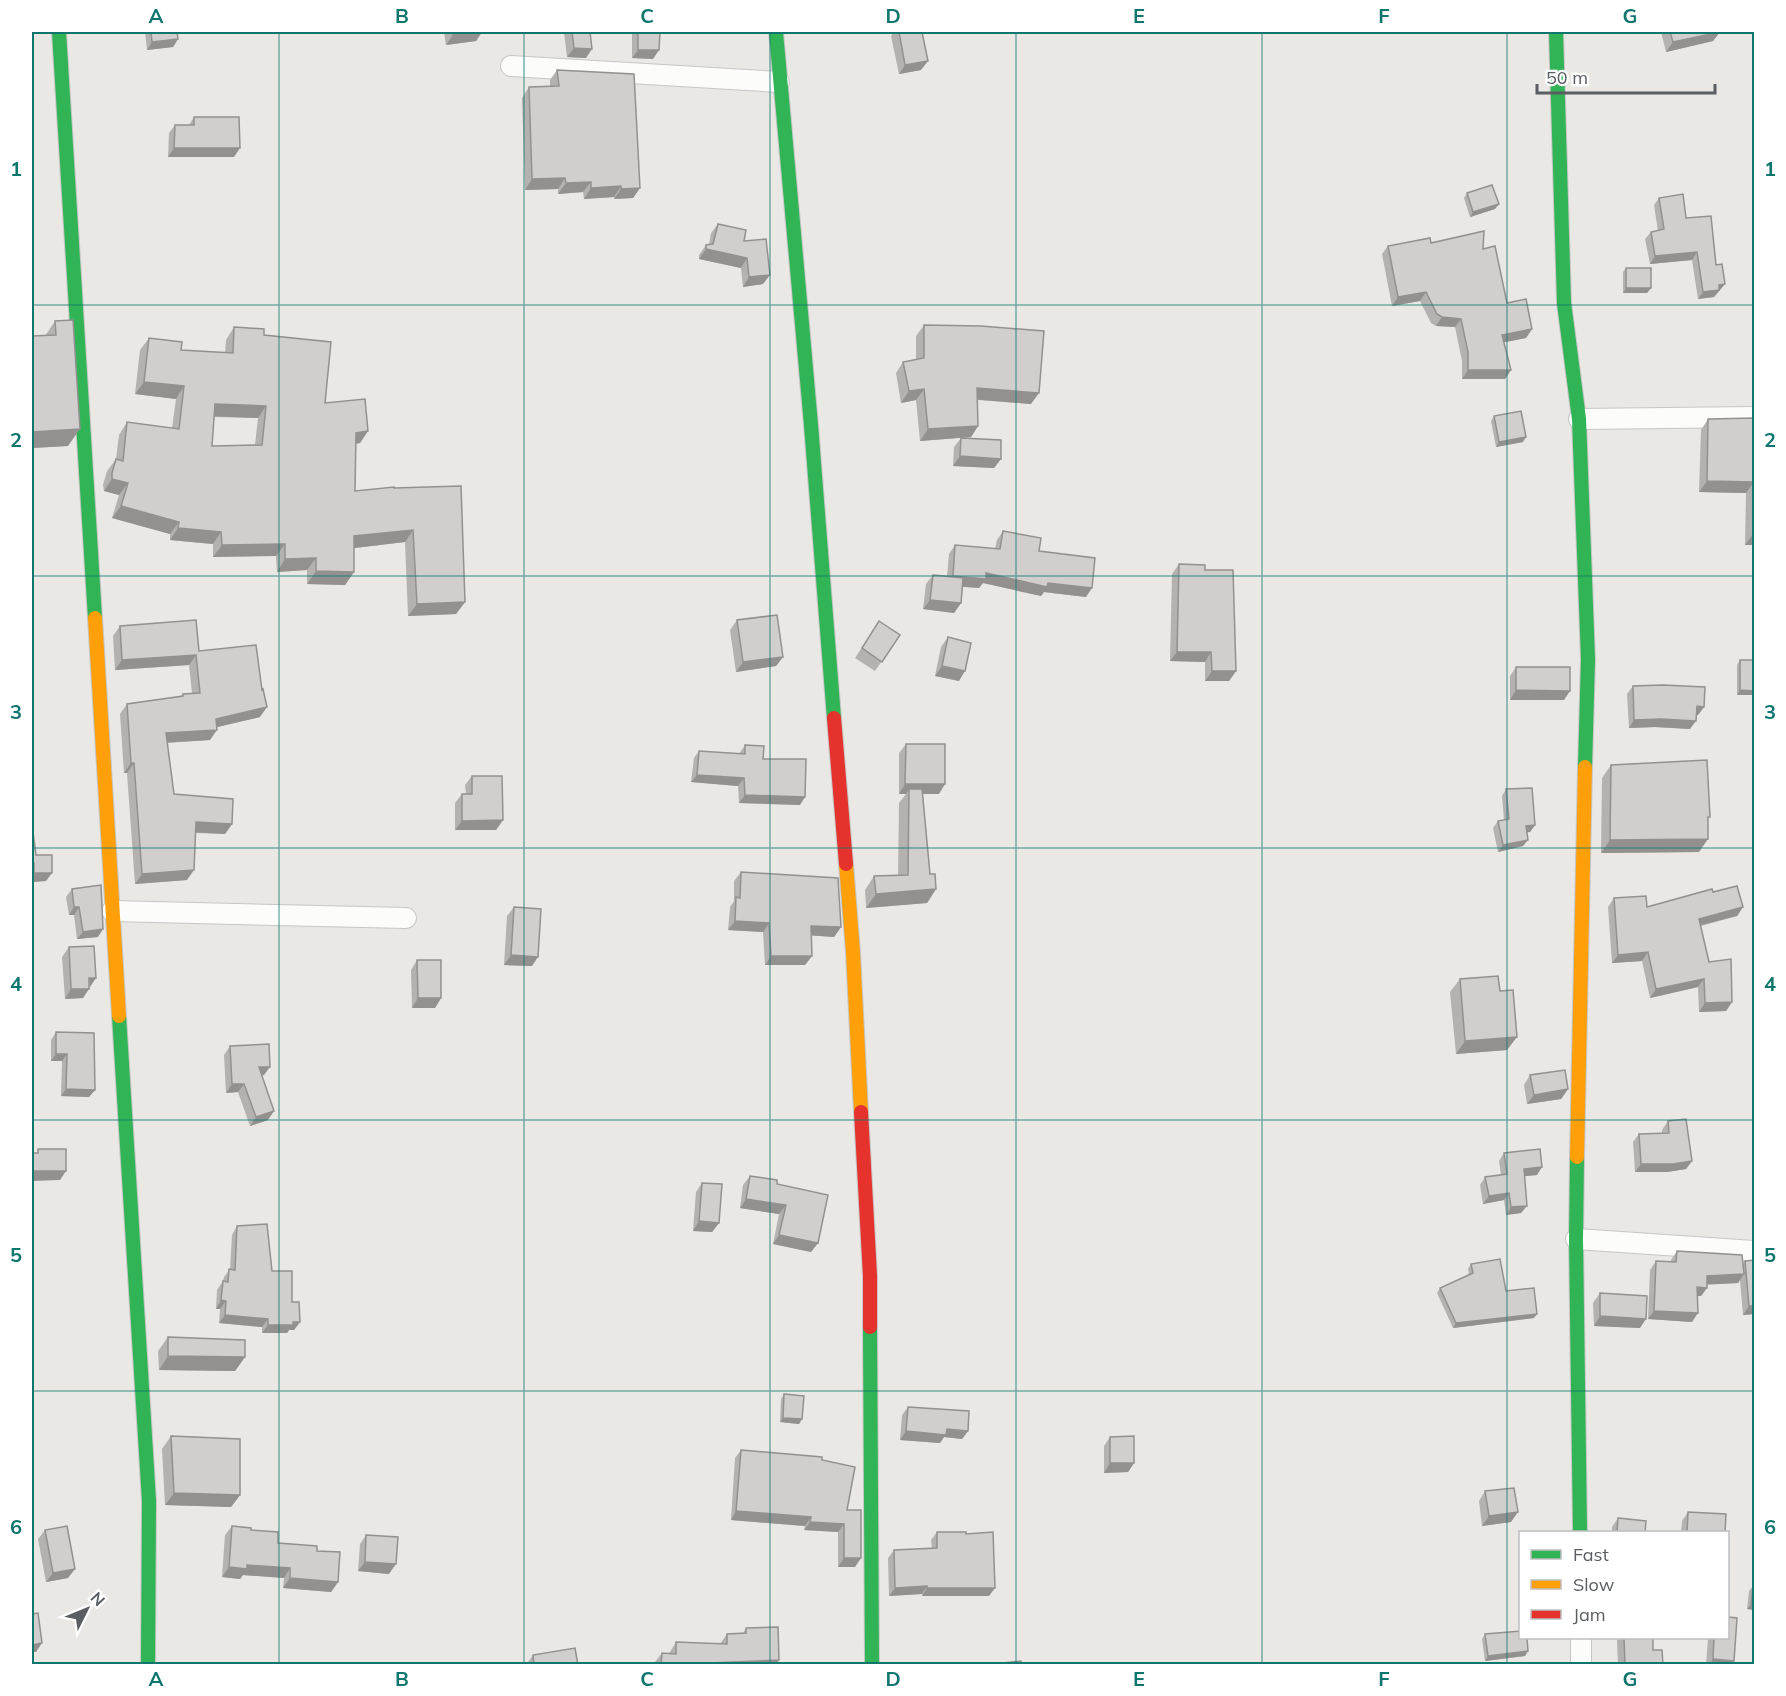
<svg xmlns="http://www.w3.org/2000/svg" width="1786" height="1696" font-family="Mulish,sans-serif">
<rect width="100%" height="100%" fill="#e9e8e4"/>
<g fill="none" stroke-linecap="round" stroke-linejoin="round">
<g stroke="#c6c6c6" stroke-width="22">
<path id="street" d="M511,66L779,82
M1579,419L1754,417
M112,911L406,918
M1576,1239L1754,1251
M1581,1638V1664"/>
</g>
<g stroke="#c6c6c6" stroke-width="16">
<path id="fast" d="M59,32L95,618
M776,32L811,425L834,718
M1556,32L1564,303L1579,419L1588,659L1585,767
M119,1016L149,1501L148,1664
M1577,1157L1576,1239L1580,1532
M870,1327L872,1664"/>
</g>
<g stroke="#c6c6c6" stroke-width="16">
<path id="slow" d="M95,618L119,1016
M846,864L853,952L861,1112
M1577,1157L1585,767"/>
</g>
<g stroke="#c6c6c6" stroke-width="16">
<path id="jam" d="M834,718L846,864
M861,1112L870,1276V1327"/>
</g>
<use href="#street" stroke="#fcfcfb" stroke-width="20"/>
<use href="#fast" stroke="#30b455" stroke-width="14"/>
<use href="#slow" stroke="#ff9f0a" stroke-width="14"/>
<use href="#jam" stroke="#e5322d" stroke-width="14"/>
</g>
<path fill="#b3b2b0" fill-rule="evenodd" d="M145,32H177L178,39L173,47L147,50Z
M444,32H482L476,41L446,45Z
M564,32H590L586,58L567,57Z
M632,32H660L653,59L632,58Z
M894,32H922L921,70L899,74L891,36Z
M1661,32H1720L1713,41L1666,52Z
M557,70L640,188L633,198L614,199V197L584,199L583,192L558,194V189L525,190L522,98L529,87H550V80Z
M194,117L234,157H168L169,133L175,125H189Z
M1467,193L1499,204L1495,209L1470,217L1464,198Z
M1659,198L1686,218L1716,265L1725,284L1714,297L1698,299L1692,260L1650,264L1645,239L1651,232L1658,231L1654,205Z
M718,224L744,241L763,284L743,287L741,268L699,259V255L706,245H709L711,233Z
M1431,243L1483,249L1507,303L1532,329L1526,338L1504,342L1511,370L1505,379H1462V361L1455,327L1436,326L1431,323L1420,301L1392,306L1382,254L1388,246Z
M1626,268L1651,288L1647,293H1623V272Z
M55,321L68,446L32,448V336H45Z
M924,325L1031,404L978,400V426L971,437L920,441L916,400L901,403L896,373L903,362L916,359V336Z
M234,327L264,335L325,403L368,431L360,443L356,444L355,491L394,488L465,602L456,614L408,616L405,542L354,548V572L345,585L307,584V570L277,572L276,556L213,557V544L170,540V534L112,518L119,495L104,491L103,485L107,471L116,459L119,435L127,422L172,428L176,399L135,394L140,350L149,338L181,350L225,353L226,340ZM214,417L258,418L255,445L212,446Z
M1494,416L1523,442L1496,447L1491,421Z
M1755,418V545H1745L1746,493L1699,492L1701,430L1708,419Z
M961,438L1001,459L994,468L953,466L954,447Z
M1003,531L1039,551L1086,597L1044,592L1041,596L983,583L979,588L963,587L961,603L954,613L923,609L926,584L933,575L947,576L949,554L955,545L995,549L997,540Z
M1179,564L1205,570L1236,671L1229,681H1205V662L1170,661L1172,574Z
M1755,582V626H1754L1753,583Z
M737,620L783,657L776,666L736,672L730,630Z
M879,621L900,635L875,671L855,658Z
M120,626L199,651L260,717L217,727L210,740L167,743L174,794L232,824L225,834L196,833L187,880L135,884L127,773H124L120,714L127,704L181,696L183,694L192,693L189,665L115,670L113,636Z
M948,637L959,681L935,676L941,647Z
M1740,660H1755V695H1737V665Z
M1516,667L1564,700H1510V676Z
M1633,686L1704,707L1698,715H1696L1690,729L1655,727L1629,728L1627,694Z
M906,744L939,794H923L930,874L936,889L927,903L866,908L865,890L874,876L898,875L899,803L906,794H899V753Z
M745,745L763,759L800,805L739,803L738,786L691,782L694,758L699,751L739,754Z
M1611,765L1708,820L1699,852L1601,853L1602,778Z
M472,776L503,820L496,830H455V803L462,794H466L465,785Z
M1506,789L1535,825L1530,832H1527L1523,846L1498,852L1493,828L1498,821L1504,820L1502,796Z
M32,832L36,855L46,881L32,882Z
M741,872L841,927L834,937L811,935L812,956L805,965H765L763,932L728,930L730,907L734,901V881Z
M72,889L98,937L77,939L74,915H69L66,897Z
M1713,892L1743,907L1737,916L1701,926L1709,962L1732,1002L1726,1011L1699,1012L1698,987L1650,998L1642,961L1612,963L1608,907L1614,898L1647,907Z
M514,907L532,966L504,965L507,916Z
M69,947L89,987L83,998L65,999L62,957Z
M417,960L441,998L435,1008H412L411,970Z
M1460,979L1500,991L1507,1050L1456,1054L1450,992Z
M56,1032L95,1090L89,1097L61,1096L62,1061H51V1040Z
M230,1046L264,1075H262L268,1120L250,1126L238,1092L226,1093L224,1055Z
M1530,1075L1568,1089L1561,1099L1527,1104L1524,1085Z
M1668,1121L1692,1161L1686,1169L1667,1172H1635L1633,1142L1639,1134L1662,1133V1130Z
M1504,1153L1537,1175L1524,1176L1521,1213L1506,1215L1504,1200L1483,1204L1480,1185L1485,1177L1501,1175L1499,1161Z
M750,1176L777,1184L818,1243L811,1252L773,1244L779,1214L740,1208L743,1185Z
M702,1183L719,1223L712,1232L693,1231L696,1192Z
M237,1226L272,1271L292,1302L300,1322L294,1330H289L287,1333H262V1327L219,1323L220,1309H216L217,1290L223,1281L224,1277L230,1269L232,1235Z
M1677,1251L1743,1264L1745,1261L1755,1260V1314L1743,1315L1740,1280L1738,1283L1707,1284V1288L1701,1296H1697L1692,1322L1648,1319L1650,1270L1656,1261L1671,1262V1260Z
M1471,1264L1534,1318L1453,1328L1437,1293L1440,1288L1469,1275L1468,1269Z
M1600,1293L1640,1328L1594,1326L1593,1303Z
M168,1337L245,1357L235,1371L159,1370L158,1351Z
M784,1394L802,1419L799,1424L780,1422L781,1399Z
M908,1407L968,1431L962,1439L944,1437L940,1443L900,1440L902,1415Z
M171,1436L240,1495L231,1507L165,1505L162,1449Z
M1110,1437L1134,1463L1128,1472L1104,1473V1446Z
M741,1450L822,1460L847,1510L855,1567H838V1532L804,1530L805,1526L731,1520L735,1458Z
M1485,1491L1511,1522L1482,1526L1479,1501Z
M1688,1512L1725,1533H1681L1682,1521Z
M1618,1518L1645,1533H1612V1527Z
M232,1526L251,1530L278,1543L317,1551L338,1582L331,1592L283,1588L284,1578L243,1575L240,1579L222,1577L225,1535Z
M45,1530L68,1578L46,1582L38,1539Z
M937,1532L966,1534L989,1596H922V1594L889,1596L888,1558L894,1550L932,1548L931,1540Z
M366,1535L389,1574L358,1571L360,1544Z
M1753,1586H1755V1610L1747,1609L1749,1591Z
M746,1628L776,1665H655V1662L662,1653H669L670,1652L676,1642L720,1644L727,1634L743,1633Z
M1485,1634L1528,1651L1525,1656L1485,1661L1482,1639Z
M1619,1638H1653V1650L1663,1665H1618L1617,1640Z
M1708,1638H1728L1734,1661L1731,1665H1706Z
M533,1655L578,1665H526Z"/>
<path fill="#929190" d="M482,32L476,41L446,45L453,35Z
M1720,32L1713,41L1666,52L1673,42Z
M178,39L173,47L147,50L152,42Z
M574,48L592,49L586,58L567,57Z
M638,50H659L653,59L632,58Z
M928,61L921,70L899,74L905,65Z
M174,148H240L234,157H168Z
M565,178L558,189L525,190L532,179Z
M591,182L583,192L558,194L566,183Z
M621,186L614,197L584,199L591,188Z
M640,188L633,198L614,199L621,189Z
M1499,204L1495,209L1470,217L1473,212Z
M706,249L747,258L741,268L699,259Z
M1697,252L1692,260L1650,264L1655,256Z
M770,275L763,284L743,287L749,277Z
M1725,284L1714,297L1698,299L1703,292L1719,285Z
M1626,288H1651L1647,293H1623Z
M1426,292L1420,301L1392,306L1398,297Z
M1442,317L1461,319L1455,327L1436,326Z
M1532,329L1526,338L1496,344L1502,335Z
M1468,370H1511L1505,379H1462Z
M144,382L184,386L176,399L135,394Z
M977,388L1039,393L1031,404L970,399Z
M924,389L916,400L901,403L909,391Z
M215,404L266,406L258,418L206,416Z
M978,426L971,437L920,441L928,429Z
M80,429L68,446L32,448V432Z
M368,431L360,443L348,445L356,433Z
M1526,437L1523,442L1496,447L1499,442Z
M960,456L1001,459L994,468L953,466Z
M112,479L128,483L119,495L104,491Z
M1707,481L1754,482L1746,493L1699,492Z
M121,506L179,522L170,534L112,518Z
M178,528L221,532L213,544L170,540Z
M413,530L405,542L346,549L354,536Z
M1753,534H1755V545H1745Z
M285,544L276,556L213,557L222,545Z
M316,558L307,570L277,572L285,559Z
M316,571L354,572L345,585L307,584Z
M986,573L1048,583L1092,588L1086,597L1044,592L1041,596L983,583L979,588L946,585L953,576Z
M930,600L961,603L954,613L923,609Z
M465,602L456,614L408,616L417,604Z
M1177,652H1211L1205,662L1170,661Z
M196,655L189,665L115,670L122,660Z
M783,657L776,666L736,672L743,662Z
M942,666L965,671L959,681L935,676Z
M1212,671H1236L1229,681H1205Z
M1516,690L1570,691L1564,700H1510Z
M1740,690L1755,691V695H1737Z
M1697,706L1704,707L1698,715L1691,714Z
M267,707L260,717L209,729L216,719Z
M1661,719L1696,721L1690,729L1655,727L1629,728L1634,720Z
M217,730L210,740L159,743L166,733Z
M131,763H134L127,773H124Z
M697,775L744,778L738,786L691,782Z
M905,784H945L939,794H909V789L906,794H899Z
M745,795L805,797L800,805L739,803Z
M503,820L496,830H455L462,821Z
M196,822L232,824L225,834L189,832Z
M1535,825L1530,832L1521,833L1526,826Z
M1708,839L1699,852L1601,853L1610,840Z
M1528,840L1523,846L1498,852L1503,845Z
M194,870L187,880L135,884L142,874Z
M34,873H52L46,881L32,882V876Z
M936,889L927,903L866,908L876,894Z
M74,907H79L74,915H69Z
M1743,907L1737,916L1693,927L1699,919Z
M735,921L769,923L763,932L728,930Z
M811,926L841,927L834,937L804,935Z
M103,929L98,937L77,939L83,932Z
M1648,952L1642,961L1612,963L1618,955Z
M511,955L538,957L532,966L504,965Z
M771,956H812L805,965H765Z
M89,978H96L90,987Z
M1704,979L1698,987L1650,998L1656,989Z
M71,989H89L83,998L65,999Z
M418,998H441L435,1008H412Z
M1732,1002L1726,1011L1699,1012L1705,1003Z
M1517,1037L1507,1050L1456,1054L1465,1041Z
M56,1054H67L62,1061H51Z
M259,1067H270L264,1075L253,1076Z
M232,1084H244L238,1092L226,1093Z
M66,1089L95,1090L89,1097L61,1096Z
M1568,1089L1561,1099L1527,1104L1534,1095Z
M274,1111L268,1120L250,1126L256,1117Z
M1692,1161L1686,1169L1667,1172H1635L1641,1164Z
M1542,1167L1537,1175L1518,1177L1524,1169Z
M32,1171H66L60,1180L32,1181Z
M1509,1193L1504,1200L1483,1204L1489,1196Z
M746,1199L786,1205L779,1214L740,1208Z
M1527,1206L1521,1213L1506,1215L1511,1207Z
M699,1221L719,1223L712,1232L693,1231Z
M779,1235L818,1243L811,1252L773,1244Z
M1744,1274L1738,1283L1701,1285L1707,1276Z
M1697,1287L1707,1288L1701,1296H1691Z
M221,1300L226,1301L220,1309H216Z
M1749,1306H1755V1314L1743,1315Z
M1654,1311L1698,1313L1692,1322L1648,1319Z
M1537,1314L1534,1318L1453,1328L1456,1323Z
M225,1315L268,1319L262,1327L219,1323Z
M1600,1316L1646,1319L1640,1328L1594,1326Z
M293,1322H300L294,1330H289L287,1333H262L268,1325Z
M168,1356L245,1357L235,1371L159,1370Z
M783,1418L802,1419L799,1424L780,1422Z
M947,1429L968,1431L962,1439L944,1437L940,1443L900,1440L906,1431Z
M1110,1463H1134L1128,1472L1104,1473Z
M174,1493L240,1495L231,1507L165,1505Z
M736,1511L811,1517L805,1526L731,1520Z
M1518,1512L1511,1522L1482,1526L1489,1516Z
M810,1522L844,1524L838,1532L804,1530Z
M844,1558H861L855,1567H838Z
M365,1562L396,1564L389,1574L358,1571Z
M247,1565L290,1568L284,1578L243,1575L240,1579L222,1577L229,1567Z
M75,1569L68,1578L46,1582L53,1573Z
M290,1578L338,1582L331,1592L283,1588Z
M927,1586L922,1594L889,1596L895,1588Z
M927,1588H995L989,1596H922Z
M1751,1605H1755V1610L1747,1609Z
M42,1643L36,1652H32V1645Z
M1528,1651L1525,1656L1485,1661L1488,1656Z
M1713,1659L1734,1661L1731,1665H1709Z
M779,1660L776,1665H709L710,1663Z"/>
<path fill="#d0cfcd" stroke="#929190" stroke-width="1.5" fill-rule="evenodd" d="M151,32H177L178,39L152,42Z
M452,32H482L453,35Z
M572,32H590L592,49L574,48Z
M638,32H660L659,50H638Z
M899,32H922L928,61L905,65Z
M1670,32H1720L1673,42Z
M557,70L634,74L640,188L621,189V186L591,188V182L566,183L565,178L532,179L529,87L559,86Z
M194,117H239L240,148H174L175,125H194Z
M1492,185L1499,204L1473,212L1467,193Z
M1683,194L1686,218L1711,216L1716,265L1722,264L1725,284L1719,285V290L1703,292L1697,252L1655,256L1651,232L1664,229L1659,198Z
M718,224L746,230L744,241L766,239L770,275L749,277L747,258L706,249V245L713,244Z
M1484,231L1483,249L1495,246L1507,303L1526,299L1532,329L1502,335L1511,370H1468V352L1461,319L1442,317L1437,314L1426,292L1398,297L1388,246L1430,238L1431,243Z
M1626,268H1651V288H1626Z
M73,320L80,429L32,432V336L56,335L55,321Z
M924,325L981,326L1044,331L1039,393L977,388L978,426L928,429L924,389L909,391L903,362L924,358Z
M234,327L264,329V335L331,342L325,403L365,399L368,431L356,433L355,491L394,487V488L461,486L465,602L417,604L413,530L354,536V572L316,571V558L285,559V544L222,545L221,532L178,528L179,522L121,506L128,483L112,479V473L116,459L123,461L127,422L179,429L184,386L144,382L149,338L182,342L181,350L233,353ZM215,404L266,406L262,445L212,446Z
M1521,411L1526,437L1499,442L1494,416Z
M1755,418V534H1753L1754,482L1707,481L1708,419Z
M961,438L1001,440V459L960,456Z
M1003,531L1041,538L1039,551L1095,558L1092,588L1048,583L1047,587L986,573V579L953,576L955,545L1000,549Z
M1179,564L1205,565V570H1233L1236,671H1212L1211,652H1177Z
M933,575L963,578L961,603L930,600Z
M777,615L783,657L743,662L737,620Z
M196,620L199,651L256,645L262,690L263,689L267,707L216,719L217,730L166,733L174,794L233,799L232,824L196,822L194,870L142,874L134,763H131L127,704L183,696V694L200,693L196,655L122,660L120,626Z
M879,621L900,635L882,662L862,648Z
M948,637L971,643L965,671L942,666Z
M1740,660H1755V691L1740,690Z
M1516,667H1570V691L1516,690Z
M1663,685L1705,687L1704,707L1697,706L1696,721L1661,719L1634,720L1633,686Z
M906,744H945V784H905Z
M745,745L764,746L763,759H806L805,797L745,795L744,778L697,775L699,751L745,754Z
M1707,760L1710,817H1708V839L1610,840L1611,765Z
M472,776H502L503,820L462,821V794H472Z
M1532,788L1535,825L1526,826L1528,840L1503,845L1498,821L1509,819L1506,789Z
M909,789H922L930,874H935L936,889L876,894L874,876L908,875Z
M32,832H33L36,855H52V873H34V863H32Z
M741,872L838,878L841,927L811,926L812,956H771L769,923L735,921L736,897L740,898Z
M101,885L103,929L83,932L79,907H74L72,889Z
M1737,886L1743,907L1699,919L1709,962L1731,959L1732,1002L1705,1003L1704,979L1656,989L1648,952L1618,955L1614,898L1646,896L1647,907L1712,889L1713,892Z
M514,907L541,909L538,957L511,955Z
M94,946L96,978H89V989H71L69,947Z
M417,960H441V998H418Z
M1498,976L1500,991L1513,990L1517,1037L1465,1041L1460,979Z
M56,1032L94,1033L95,1090L66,1089L67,1054H56Z
M269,1044L270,1067H259L274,1111L256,1117L244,1084H232L230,1046Z
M1565,1070L1568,1089L1534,1095L1530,1075Z
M1686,1119L1692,1161L1673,1164H1641L1639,1134L1669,1133L1668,1121Z
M38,1149H66V1171H32V1153H38Z
M1540,1149L1542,1167L1524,1169L1527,1206L1511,1207L1509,1193L1489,1196L1485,1177L1507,1174L1504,1153Z
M750,1176L777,1180V1184L828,1195L818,1243L779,1235L786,1205L746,1199Z
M702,1183L722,1184L719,1223L699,1221Z
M267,1224L272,1271H292V1302H299L300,1322H293V1325H268V1319L225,1315L226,1301L221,1300L223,1281L228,1282L229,1269L235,1270L237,1226Z
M1677,1251L1742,1255L1744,1274L1707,1276V1288L1697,1287L1698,1313L1654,1311L1656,1261L1676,1262Z
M1500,1259L1506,1291L1534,1288L1537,1314L1456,1323L1440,1288L1473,1273L1471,1264Z
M1755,1260V1306H1749L1745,1261Z
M1600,1293L1647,1296L1646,1319L1600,1316Z
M168,1337L245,1340V1357L168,1356Z
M784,1394L804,1396L802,1419L783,1418Z
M908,1407L969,1411L968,1431L947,1429L946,1435L906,1431Z
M171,1436L240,1439V1495L174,1493Z
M1134,1436V1463H1110V1437Z
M741,1450L822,1457V1460L855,1467L847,1510H861V1558H844V1524L810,1522L811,1517L736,1511Z
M1514,1488L1518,1512L1489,1516L1485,1491Z
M1688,1512L1726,1514L1725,1533H1687Z
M1618,1518L1646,1521L1645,1533H1617Z
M67,1526L75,1569L53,1573L45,1530Z
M232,1526L251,1528V1530L278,1532V1543L317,1546V1551L340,1552L338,1582L290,1578V1568L247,1565V1569L229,1567Z
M937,1532H966V1534L993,1532L995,1588H927V1586L895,1588L894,1550L937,1548Z
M366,1535L398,1537L396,1564L365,1562Z
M1753,1586H1755V1605H1751Z
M38,1613L42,1643L32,1645V1614Z
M1728,1617L1737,1618L1734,1661L1713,1659L1714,1638H1728Z
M778,1627L779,1660L710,1663V1665H661L662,1653L676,1654V1642L727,1644V1634L746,1633V1628Z
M1521,1631V1638H1527L1528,1651L1488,1656L1485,1634Z
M1624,1638H1653V1650H1662L1663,1665H1625Z
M575,1648L578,1665H534L533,1655Z
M1021,1661L1022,1665H984Z"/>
<path fill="none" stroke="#0f766e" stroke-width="1.5" stroke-opacity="0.55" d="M279,32V1664M524,32V1664M770,32V1664M1016,32V1664M1262,32V1664M1507,32V1664M32,305H1754M32,576H1754M32,848H1754M32,1120H1754M32,1391H1754"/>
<rect width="1786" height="1696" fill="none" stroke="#ffffff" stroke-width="66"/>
<rect x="1519" y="1531" width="210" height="108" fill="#ffffff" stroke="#bdbec0" stroke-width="1.5"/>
<rect x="1531" y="1550" width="30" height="9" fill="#30b455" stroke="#bdbec0" stroke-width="1.5"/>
<text x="1573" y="1561" font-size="18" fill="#5a5d61">Fast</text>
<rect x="1531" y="1580" width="30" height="9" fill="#ff9f0a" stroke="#bdbec0" stroke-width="1.5"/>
<text x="1573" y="1591" font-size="18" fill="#5a5d61">Slow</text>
<rect x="1531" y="1610" width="30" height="9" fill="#e5322d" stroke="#bdbec0" stroke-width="1.5"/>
<text x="1573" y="1621" font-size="18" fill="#5a5d61">Jam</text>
<g transform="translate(87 1609) rotate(47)" stroke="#ffffff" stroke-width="4.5" paint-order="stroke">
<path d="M0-4.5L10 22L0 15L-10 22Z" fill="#5a5d61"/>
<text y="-9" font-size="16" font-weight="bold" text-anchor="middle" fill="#5a5d61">N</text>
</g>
<path d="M1537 84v9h178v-9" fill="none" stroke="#5a5d61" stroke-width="3"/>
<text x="1546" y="84" font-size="18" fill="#5a5d61" stroke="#ffffff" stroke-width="4.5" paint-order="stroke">50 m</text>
<rect x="33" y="33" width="1720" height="1630" fill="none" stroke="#0f766e" stroke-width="2"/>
<g font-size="20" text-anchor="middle" font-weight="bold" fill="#0f766e">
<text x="156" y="23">A</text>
<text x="402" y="23">B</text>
<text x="647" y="23">C</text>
<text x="893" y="23">D</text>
<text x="1139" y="23">E</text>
<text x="1384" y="23">F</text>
<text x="1630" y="23">G</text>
<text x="16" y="176">1</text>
<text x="1770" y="176">1</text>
<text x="16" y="447">2</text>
<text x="1770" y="447">2</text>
<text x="16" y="719">3</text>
<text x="1770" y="719">3</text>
<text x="16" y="991">4</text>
<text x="1770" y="991">4</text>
<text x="16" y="1262">5</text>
<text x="1770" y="1262">5</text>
<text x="16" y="1534">6</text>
<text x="1770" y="1534">6</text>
<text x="156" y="1686">A</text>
<text x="402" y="1686">B</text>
<text x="647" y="1686">C</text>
<text x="893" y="1686">D</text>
<text x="1139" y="1686">E</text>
<text x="1384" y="1686">F</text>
<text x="1630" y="1686">G</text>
</g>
</svg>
